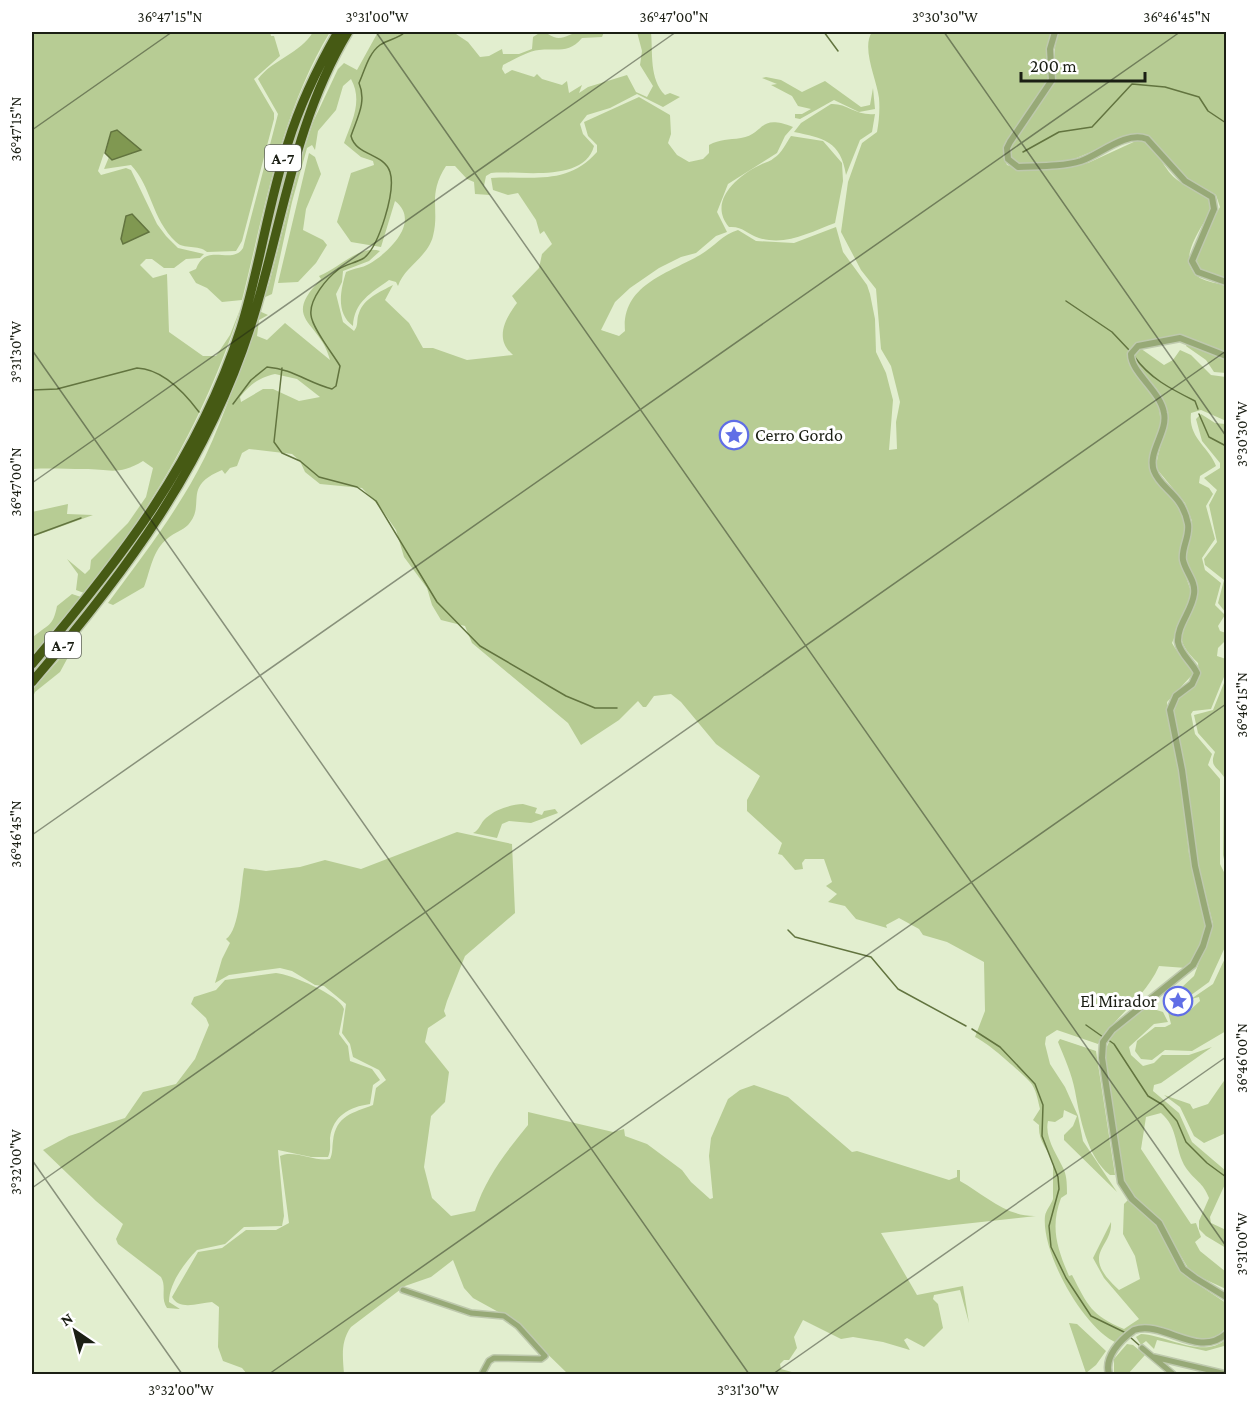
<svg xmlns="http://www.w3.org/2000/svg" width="1258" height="1406" font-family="'Crimson Pro',serif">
<rect width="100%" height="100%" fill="#e2eecf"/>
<path fill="#b7cc94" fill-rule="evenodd" d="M32,32H270L271,36H274L280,56L254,79L274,113V119L242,241L236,251L207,252C198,244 184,250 176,242C151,218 152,187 131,165L104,169L109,157L113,160L111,132L98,171L101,175L126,168L131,170L157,224L166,236L178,248L204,254L200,258L186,259L174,268H164L152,259H146L140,265L153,278L167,274L169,332L203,356H216L230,335L241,307C208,411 154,508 84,593L76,590L78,574L67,559L85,574L90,569L91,560L128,523L146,497L153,468L143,461C118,476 109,469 84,469C66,469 49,468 32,469Z
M313,32H330C281,113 265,208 242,300L222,302L207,288L196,283L189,272L196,269C206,241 232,266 243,248L278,114L258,79C273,59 300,54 313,32Z
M378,32H453L468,42L480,57L489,56L502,49L503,54H519L532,49L533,37L541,32H548V34C561,43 567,34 579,32C587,30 597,32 604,32L602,37L582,38C569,54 557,48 539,50C528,51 513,60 503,65L502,69L505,74L512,70L534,77L537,74L542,79L562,85L567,81L569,93L582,85L579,93L588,87L627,75L636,92L647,97L653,86L640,65L642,51L637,32H651C653,53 649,79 665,95L670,93L680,97L663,107L637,94L610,108L587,115L580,124L583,134L594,146C584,184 518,170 491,173L486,176L484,186L490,195L475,194L474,182L467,179L455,166H446C427,195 440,209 433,236C428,257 404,267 398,286L396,282L389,280C371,293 354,302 353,326C335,313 341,289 346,272C354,268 362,268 369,264C390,252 421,221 395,201L381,247L351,242L337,222L351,173L374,165L373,161L361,157L344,143C352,121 363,101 351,79L343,86L336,110L318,131L315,150L312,145L307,148L292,202L272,294L263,298L269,284L302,155L313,122L338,69L344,63L357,70Z
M872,32H1051L1046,50L1050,80L1004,147L1003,156L1007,165L1023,170L1088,163L1138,140C1157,144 1162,168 1176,179C1188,189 1209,191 1212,207C1204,227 1173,260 1200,278C1207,282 1218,283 1226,286V353L1177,335L1136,345L1128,353V361L1159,403L1161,430L1150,465L1155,480L1178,503L1186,527L1181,563L1192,594L1172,643C1178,655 1190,662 1193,674L1167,702L1168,718L1181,782L1189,854L1206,918C1205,935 1197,955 1186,968L1159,966C1145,998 1116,1015 1098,1044L1057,1030L1046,1037L1045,1044L1050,1064L1065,1087L1078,1116L1083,1141L1117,1192L1064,1140V1135L1073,1126L1077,1116L1064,1110L1063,1117L1055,1122L1048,1121C1044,1138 1058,1156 1064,1170C1067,1177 1067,1187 1067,1194L1061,1198C1050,1227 1057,1248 1069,1276L1072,1275C1088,1306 1091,1315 1124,1329L1139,1319L1104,1278L1093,1258L1111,1222C1113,1248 1078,1253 1119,1290L1140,1279L1135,1256L1123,1234L1124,1204L1129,1199L1158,1226L1179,1269L1187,1277L1226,1303V1328L1215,1339L1204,1340L1139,1326L1117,1343C1084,1329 1041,1253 1045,1216C1046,1210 1051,1205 1053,1199C1053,1197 1053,1165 1053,1163C1048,1149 1038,1142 1039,1125L1033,1120L1040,1109C1038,1101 1036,1088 1030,1082C1018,1070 990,1044 975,1037L985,1011L984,962L947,942L923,935L919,929L899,918L886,925L887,928L856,919L845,906L828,902L837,894L826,886L832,882L824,859H805L802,863L803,869L795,870L782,855L778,854L782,843L747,811V800L760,776L716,744L681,702L671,694L654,696L646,707H643L638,701L619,720L581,745L568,723L472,643L465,626L441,620L432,605L427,588L404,557L396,530L380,507L362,488L320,484L305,472L300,461L292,454L249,449L242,453L237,466L230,468L225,474L222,470C181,487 207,504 188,525C183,530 174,533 168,538C152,551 151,569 144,587L113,605L108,603C143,556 179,509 205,457C227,410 243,360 259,311L268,315L259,320L257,336L267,340L285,323L330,360C320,320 280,321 321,279L319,276C338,269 360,244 380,251L369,261L343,271L342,282L336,294L343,322L354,331C359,325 356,320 359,313C364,298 380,292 393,285L385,300L409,323L423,348H433L467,360L513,355C494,339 505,319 517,303L512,296L539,268L542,254L552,244L544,231L540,234L536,220L518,193L508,195L493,190L491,178C530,175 566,187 597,152V145L588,136L584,122L639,97L670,115L671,134L668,143L677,155L689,162L703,159L709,153V145C720,139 728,140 741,138C765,134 758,113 793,127L785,136L777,153L728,184L717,212L727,232L716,236L696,253L681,257L659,268L630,288L615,302L601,330L619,336L625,331C621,285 669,273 700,255C714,247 723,234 738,230L756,241L794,243L836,227L843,252L867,285L870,294L875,319L876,352L886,373L893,400L889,450L897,449L896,422L900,402L891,366L881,349L876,289L861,270L841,232L848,182L858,154L862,143L877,132C879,121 880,110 879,98C877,80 861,48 872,32ZM275,374L297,379L320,397L299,401L273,389H263L241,402L240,397C251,384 258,378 275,374Z
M1059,32H1226V279L1200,270L1195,263L1201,242L1220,207L1216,195C1206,188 1191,184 1182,175C1167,160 1159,139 1136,133L1067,162L1020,164L1014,161L1009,153L1016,137L1054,81C1058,64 1051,48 1059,32Z
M766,77L781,80L802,92L825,81L861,107L870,105L873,88L875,109L859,112L834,100L800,119L795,118V114H802L811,109L798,106L792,96L771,85L777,84L762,78Z
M831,104C847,103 856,116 875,114L872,132L860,140L846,175C841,141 823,138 794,132L801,123Z
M791,136L823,141L842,163L843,181L835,223C810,232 787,246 759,238C747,234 743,226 729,227C707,201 738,175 762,164C766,162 771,161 774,158C782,153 786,143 791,136Z
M309,153L315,157L321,174L306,209L303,230L323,240L327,245L316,263L298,282L278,283Z
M1187,344L1226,358V373L1214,372L1206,360L1186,346Z
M1140,348L1164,365L1173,360L1180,350L1191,355L1211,375L1226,377L1224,420L1201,410L1191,413C1188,438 1209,447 1216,466L1200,476L1199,483L1209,488L1213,494L1206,506L1215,539L1202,558L1205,570L1221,583L1215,605L1225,615L1218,626L1220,631L1226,633V640L1218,648L1217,656L1226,659V672L1211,709L1193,711L1191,714L1195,734L1212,754L1208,765L1220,779V864L1226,876V945L1209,982L1187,998L1186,991L1181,988L1194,976L1213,924L1196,856L1173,711C1181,685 1202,695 1198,663C1164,631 1192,626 1198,591L1186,560L1192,521L1185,503L1156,468C1159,436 1179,418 1156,388C1148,378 1138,370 1132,359L1134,351Z
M1201,414L1215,423L1225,424L1226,421V613L1218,603L1224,580L1205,565L1204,559L1217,542L1209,505L1217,490L1204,478L1220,468V463L1202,441L1196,419Z
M68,504L67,514L93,515L32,537V512Z
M72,594L81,597L32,656V638C48,624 53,627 57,606Z
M79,637L60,672L35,692L32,699L34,688Z
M1226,678V868L1223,855L1224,777C1217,766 1209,767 1215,752L1198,733L1194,715L1213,710Z
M523,804L537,808L535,813L542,815L544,811L555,809L558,813L531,823L509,821L502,824L497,838L473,833C480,830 480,823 486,818C496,809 509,805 523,804Z
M457,832L512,844L515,913L465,956L447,1001L444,1011L446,1016L428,1028L425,1042L449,1072L445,1102L431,1116L424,1167L432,1198L451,1216L475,1211C486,1177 506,1152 528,1125V1112L613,1132L624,1129L625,1136L647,1144L682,1170L691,1182L710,1199L713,1198L709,1156L711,1138L728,1099L740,1090L754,1085L788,1097L852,1152L857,1151L949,1180L957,1177V1170H960V1181C985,1195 1006,1217 1036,1216L881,1233L917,1295L963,1286L969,1323L960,1290L934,1295L933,1299L938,1304L943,1328L924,1347L907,1338L904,1340L910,1350L883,1342L853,1337L841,1339L803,1320L794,1337L797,1348L789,1360H784L780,1364L781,1369L799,1374H568L529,1336L502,1314L473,1298L464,1288L453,1260L431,1277L405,1286L351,1327C340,1342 343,1358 344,1374H247L242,1368L223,1361L218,1347L219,1307L212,1302C198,1303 180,1311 172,1297L198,1252L222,1248L246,1230H276L289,1223L280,1156C293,1149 315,1162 330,1159C333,1153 332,1147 333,1141C336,1115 353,1113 373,1105L376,1088L386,1080L379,1070L353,1057L350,1044L342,1033L346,1004L324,986L315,985L292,971L280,968L229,975L215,983L222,959L230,943L226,939C240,930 241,883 244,868L266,871L300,867L325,860L361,869Z
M1226,956V1031L1192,1051L1165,1050L1152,1060L1141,1059L1135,1051L1137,1041L1155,1027H1165L1171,1024L1168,1012L1188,1003L1186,1008L1189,1011L1200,1001L1199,997L1191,999L1213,984Z
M276,973C290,974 340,995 344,1009L339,1034L348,1046L350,1061L372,1069L380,1080L373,1085L370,1104C349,1107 333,1116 330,1138C330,1145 331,1151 328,1157H311L278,1150L284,1216L282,1226L244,1227L225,1244L197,1250C184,1263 169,1284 169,1302L180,1309L167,1308C160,1298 167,1287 161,1277L118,1244L116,1239L123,1224L96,1201L43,1150L69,1136L125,1118L143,1092L176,1084L195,1059L209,1025L206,1018L191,1004L194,997L216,990L225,980Z
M1147,1007L1163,1012L1168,1022L1154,1024L1129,1047L1131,1055L1143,1066L1154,1063L1162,1055H1189L1212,1047L1161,1083L1154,1085L1153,1091L1179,1113L1192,1142L1226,1171V1182L1210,1217L1211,1223L1226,1230V1248L1206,1236L1199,1229V1221L1209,1198C1203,1182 1195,1181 1186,1168C1174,1149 1179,1128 1161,1113L1146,1117L1141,1149L1191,1224L1196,1223L1201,1237L1195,1242L1200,1251L1226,1272V1289L1191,1273L1160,1221L1134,1196L1122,1177L1104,1053L1113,1033Z
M1060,1039L1096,1051L1115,1175H1110C1087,1157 1080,1118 1075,1091C1072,1074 1064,1057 1058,1042Z
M1226,1078V1133L1204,1143L1194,1136L1180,1107L1164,1095L1190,1104L1193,1109L1208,1104Z
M1069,1323L1077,1324L1106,1351L1096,1365L1086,1373Z
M1141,1334C1167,1335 1204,1360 1226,1339V1349L1224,1346L1206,1351L1157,1340L1154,1349L1146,1341L1141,1345L1136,1337Z
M1127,1344L1133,1345L1145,1355L1128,1374H1114V1359Z"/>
<path fill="#809851" stroke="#62743f" stroke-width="1.5" d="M117,130L141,150L112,160L105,153L111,132Z
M132,214L149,232L123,244L121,239L126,216Z"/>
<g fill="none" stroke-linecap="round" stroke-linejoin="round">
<path stroke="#62743f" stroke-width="1.5" d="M824,32L838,51
M1023,152L1059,132L1092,127L1132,84L1165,87L1199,97L1208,111L1226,123
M1066,301L1112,332L1129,350
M1134,356C1149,378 1171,389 1195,401L1198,409
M282,368L274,442L282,453L300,461L319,477L357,487L376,501L437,602L480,646L566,696L595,708H617
M32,390L57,389L137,368C162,369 184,392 199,412
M233,404L251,380L267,367C293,369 308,383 332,389L336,386L340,366C333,354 312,328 311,315C309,299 327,278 339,269C346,264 356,263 364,258C379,246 396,191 390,172C384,153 356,156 351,136C357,118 367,102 359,83C365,70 368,54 380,45C389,39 398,39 405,32
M1199,414L1209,437L1226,446
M32,536L81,518
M788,930L795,937L871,957L898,989L966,1026
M1086,1025L1103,1037
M972,1029L1000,1047L1035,1084L1043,1105L1042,1136L1058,1177L1059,1189L1049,1226L1051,1247L1066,1278L1091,1316L1126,1333
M1107,1039L1114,1044L1148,1096L1163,1105L1177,1121L1186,1142L1207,1163L1226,1177
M1130,1337L1139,1345"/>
<g stroke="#bec9ad" stroke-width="8">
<path id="minor" d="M403,1290L471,1313L504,1316L518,1326L545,1356L541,1359L494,1358L489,1361L482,1374
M1142,1348L1173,1374
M1154,1357L1226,1374"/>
</g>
<g stroke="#bec9ad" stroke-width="9">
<path id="tertiary" d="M1055,32L1050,49L1052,80L1010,142L1007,148L1008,159L1018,167C1039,166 1061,167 1081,161C1101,154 1125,131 1147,139L1185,181L1212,197L1214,209L1192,261L1198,272L1226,282
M1226,356L1180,338L1138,346L1131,354C1131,373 1160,390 1164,413C1168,432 1147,452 1154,471C1161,490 1182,493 1188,524C1190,537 1181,548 1183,560C1186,573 1196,581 1194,594C1192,611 1177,625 1178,642C1180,654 1192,662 1197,673L1192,684L1176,696L1170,710L1182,770L1195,866L1209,926L1203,946L1193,965L1112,1030L1103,1042L1102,1058L1121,1182L1132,1199L1159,1223L1183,1269L1195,1278L1226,1297
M1109,1374C1104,1357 1120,1340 1134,1330C1164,1320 1198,1359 1226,1334"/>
</g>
<g stroke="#bec9ad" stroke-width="12">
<path id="motorway" d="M32,664C121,559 198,461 241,328C260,267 268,203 288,143C300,104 318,67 338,32
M32,682C125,573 205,467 250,328C282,228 293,123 348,32"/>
</g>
<use href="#minor" stroke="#97a977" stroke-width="5"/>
<use href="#tertiary" stroke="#97a977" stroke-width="6"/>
<use href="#motorway" stroke="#465a14" stroke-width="9"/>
</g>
<path fill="none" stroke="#1b1f14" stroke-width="1.5" stroke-opacity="0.45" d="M376,32L1226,1246M944,32L1226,436M32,130L172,32M32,350L749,1374M32,483L676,32M32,835L1180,32M32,1160L182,1374M32,1188L1226,351M269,1374L1226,704M773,1374L1226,1057"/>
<defs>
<g id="sight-ring" transform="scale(1.5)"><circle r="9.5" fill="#fff" stroke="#606ee6" stroke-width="1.5"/><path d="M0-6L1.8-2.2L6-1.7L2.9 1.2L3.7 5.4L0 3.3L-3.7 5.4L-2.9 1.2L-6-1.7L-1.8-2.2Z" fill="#606ee6"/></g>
</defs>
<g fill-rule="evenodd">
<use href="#sight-ring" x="734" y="435"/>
<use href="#sight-ring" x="1178" y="1001"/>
</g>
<g text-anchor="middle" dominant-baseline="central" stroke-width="6" stroke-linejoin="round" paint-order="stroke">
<g fill="#fff" stroke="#5f625a" stroke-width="1.5">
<rect x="265" y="145" width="36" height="26" rx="4.5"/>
<rect x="45" y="632" width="36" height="26" rx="4.5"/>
</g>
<g font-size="16" font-weight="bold" fill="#1b1f14">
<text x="283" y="158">A-7</text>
<text x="63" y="645">A-7</text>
</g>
<g font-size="18" fill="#1b1f14" stroke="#fff" text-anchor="start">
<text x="755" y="435">Cerro Gordo</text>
<text x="1157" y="1001" text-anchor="end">El Mirador</text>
</g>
</g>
<rect width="1258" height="1406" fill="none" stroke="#ffffff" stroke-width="66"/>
<g transform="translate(75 1331) rotate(325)" stroke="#ffffff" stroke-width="4.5" paint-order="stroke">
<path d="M0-4.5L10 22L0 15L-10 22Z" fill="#1b1f14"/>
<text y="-9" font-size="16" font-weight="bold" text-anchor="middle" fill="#1b1f14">N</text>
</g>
<path d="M1021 72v9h124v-9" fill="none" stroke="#1b1f14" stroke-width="3"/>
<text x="1030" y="72" font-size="18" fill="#1b1f14" stroke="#ffffff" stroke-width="4.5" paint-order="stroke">200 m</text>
<rect x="33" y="33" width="1192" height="1340" fill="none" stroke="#1b1f14" stroke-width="2"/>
<g font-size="15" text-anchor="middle" fill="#1b1f14">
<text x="170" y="22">36°47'15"N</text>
<text x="377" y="22">3°31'00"W</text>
<text x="674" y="22">36°47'00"N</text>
<text x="945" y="22">3°30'30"W</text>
<text x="1177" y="22">36°46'45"N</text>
<text transform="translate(16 129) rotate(-90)" y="5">36°47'15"N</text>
<text transform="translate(16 352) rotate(-90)" y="5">3°31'30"W</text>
<text transform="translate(1242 434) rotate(-90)" y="5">3°30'30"W</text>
<text transform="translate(16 482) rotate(-90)" y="5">36°47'00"N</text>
<text transform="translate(1242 705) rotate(-90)" y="5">36°46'15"N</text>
<text transform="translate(16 834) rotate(-90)" y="5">36°46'45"N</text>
<text transform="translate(1242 1058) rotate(-90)" y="5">36°46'00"N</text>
<text transform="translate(16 1162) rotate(-90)" y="5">3°32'00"W</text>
<text transform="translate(1242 1244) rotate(-90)" y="5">3°31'00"W</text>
<text x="181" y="1395">3°32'00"W</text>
<text x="748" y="1395">3°31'30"W</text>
</g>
</svg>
